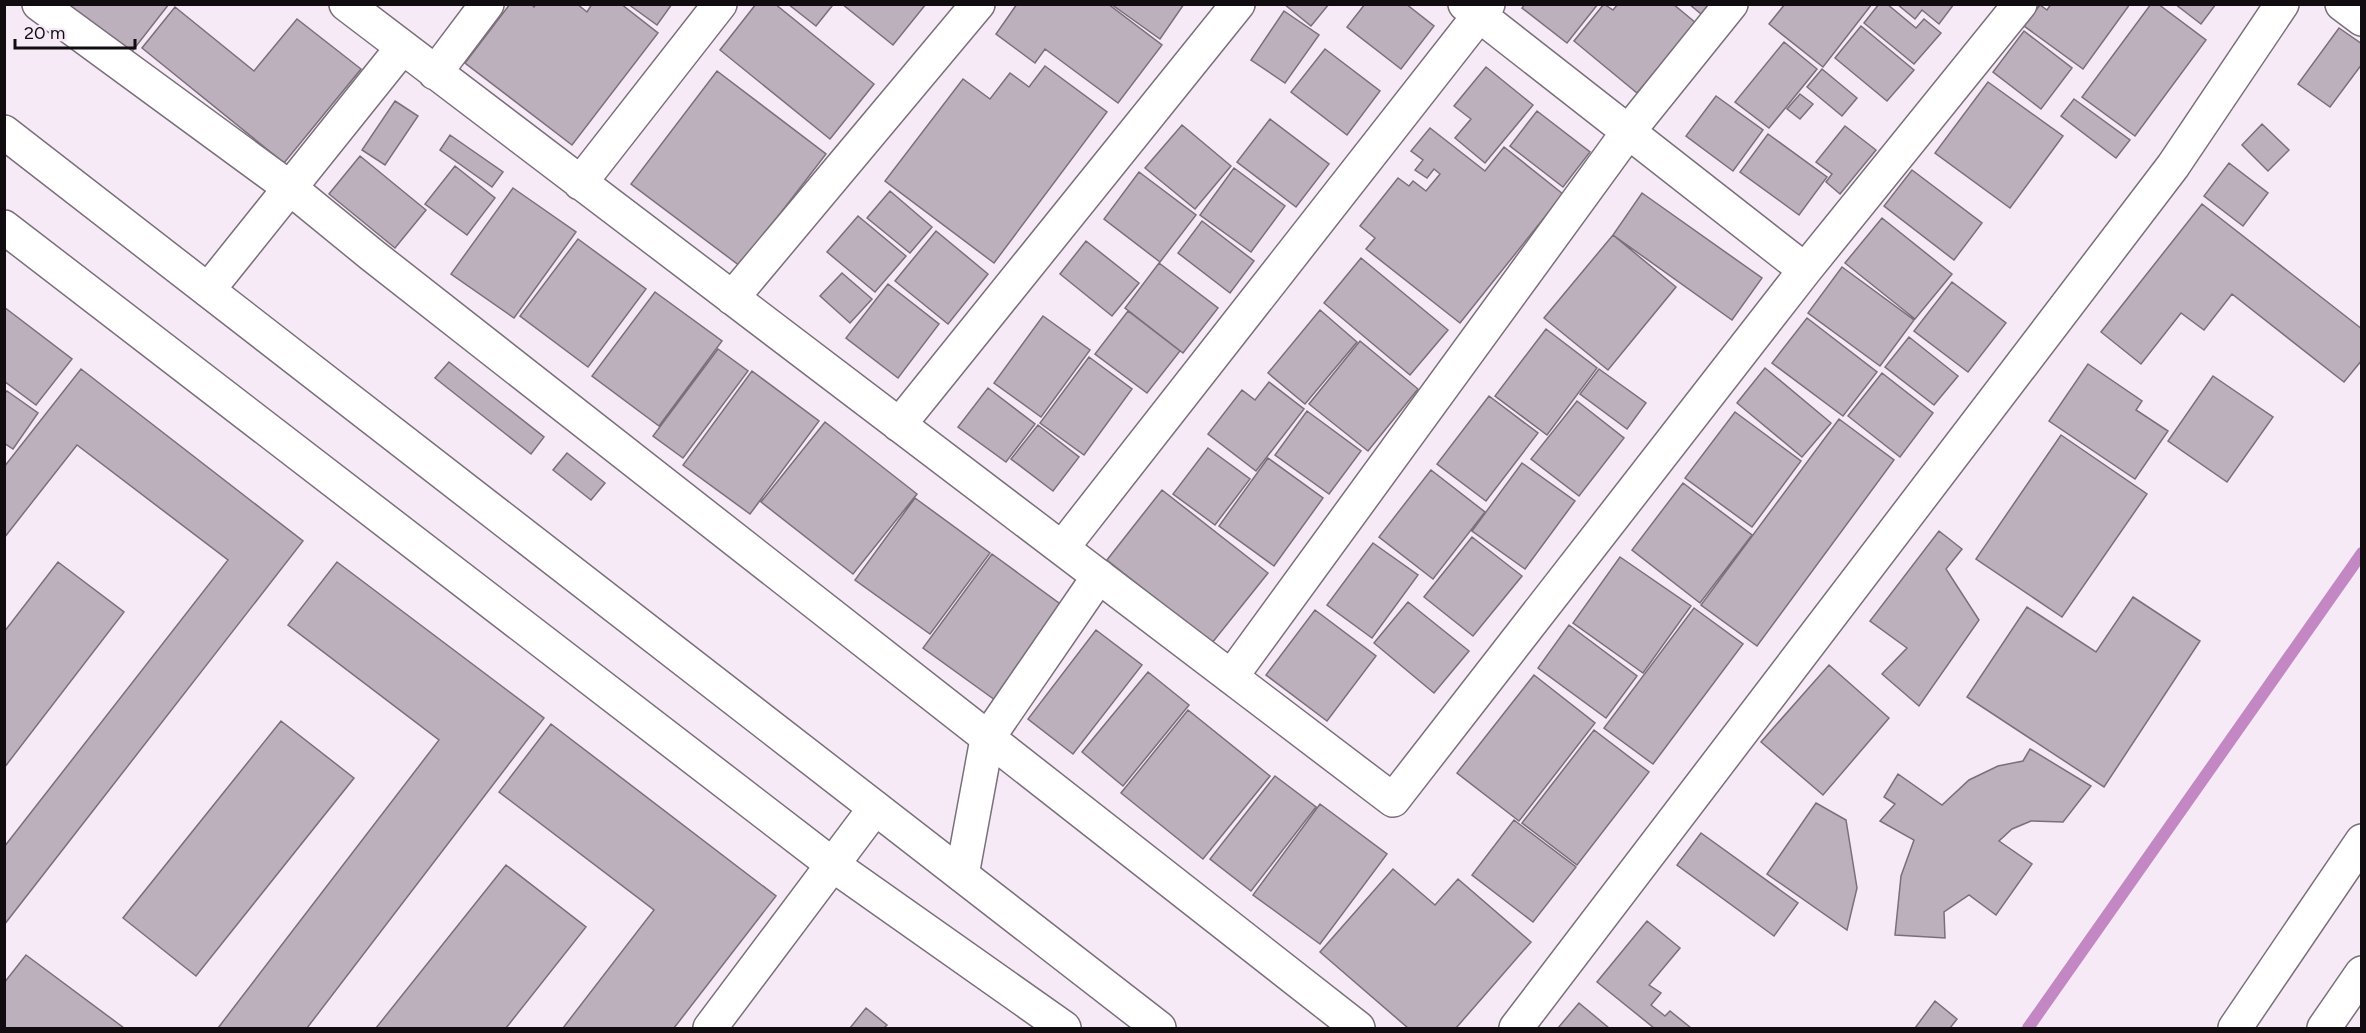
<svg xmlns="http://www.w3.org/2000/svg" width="2366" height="1033" font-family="Figtree,sans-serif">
<rect width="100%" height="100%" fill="#f7eaf7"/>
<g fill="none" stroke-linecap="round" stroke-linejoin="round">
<path stroke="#c388c3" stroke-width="12" d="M2028,1028L2362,553"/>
</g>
<path fill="#bdb0bd" stroke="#7a6f7a" stroke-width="1.5" d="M66,4H169L130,54Z
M510,4H531L534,7L536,4H577L587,12L592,4H621L658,33L572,145L465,63Z
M628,4H672L657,25Z
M756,4H775L874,84L830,139L720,50Z
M788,4H830L832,6L816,26Z
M842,4H926L893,45Z
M1017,4H1108L1162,45L1118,103L1045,49L1035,63L996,34Z
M1111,4H1184L1160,39Z
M1284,4H1329L1311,26Z
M1365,4H1406L1434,26L1401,69L1347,27Z
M1525,4H1598L1567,43L1522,8Z
M1604,4L1613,10L1618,4H1673L1696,23L1637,93L1574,41Z
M1689,4H1709L1701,14Z
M1785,4H1872L1823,67L1769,24Z
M1879,4H1887L1916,28L1924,19L1941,33L1914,64L1864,23Z
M1897,4H1954L1939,24L1922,10L1915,19Z
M2051,4H2130L2083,69L2024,26L2040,5L2047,10Z
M2151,4H2158L2206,40L2135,136L2082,97Z
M2175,4H2216L2201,24Z
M175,7L254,71L297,19L361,69L284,163L142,48Z
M1284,11L1319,35L1285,83L1251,60Z
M1861,26L1914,70L1887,101L1835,58Z
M2339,28L2362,44V64L2330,107L2298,84Z
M2024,31L2072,68L2041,109L1993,72Z
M1784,42L1817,69L1769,128L1735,102Z
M1325,49L1380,91L1347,135L1291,92Z
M1045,66L1107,112L994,263L885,181L963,79L990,99L1010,73L1029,87Z
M1486,67L1533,105L1485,163L1455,138L1471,119L1454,106Z
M1822,69L1857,98L1842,116L1807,87Z
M717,71L826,154L740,266L631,184Z
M1988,82L2063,136L2010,208L1935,153Z
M1800,94L1813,104L1800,119L1787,109Z
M1716,96L1763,130L1733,171L1686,136Z
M2074,99L2130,140L2116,158L2061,116Z
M395,101L418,116L385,165L362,150Z
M1537,111L1590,152L1563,187L1510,146Z
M1270,119L1329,164L1296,207L1237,162Z
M2262,124L2289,150L2268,171L2242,145Z
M1182,125L1231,166L1195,209L1145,168Z
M1845,126L1876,150L1840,194L1826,182L1832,174L1816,162Z
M1430,128L1485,171L1504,147L1563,194L1460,323L1366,249L1375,238L1360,226L1398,178L1409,186L1413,181L1426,191L1440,174L1434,169L1427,178L1415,170L1423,160L1411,151Z
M1768,134L1827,177L1799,215L1740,172Z
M450,135L503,172L492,187L440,150Z
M360,156L426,210L395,248L329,194Z
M2229,163L2268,193L2243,226L2204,196Z
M455,166L495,198L467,235L425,204Z
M1234,168L1285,206L1251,252L1200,215Z
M1912,170L1982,223L1954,260L1884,206Z
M1139,172L1196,215L1160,262L1104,219Z
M513,188L576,232L514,318L451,274Z
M890,191L932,227L910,253L867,218Z
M1642,193L1762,278L1732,320L1613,235Z
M2202,204L2362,329V360L2344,382L2232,294L2204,330L2181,313L2141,364L2101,332Z
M858,216L906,256L875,292L827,252Z
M1882,218L1952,274L1915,319L1845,263Z
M1202,221L1254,261L1230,293L1178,253Z
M936,231L988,274L948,324L895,281Z
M1613,235L1676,287L1608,370L1544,318Z
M578,239L646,289L588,367L520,316Z
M1086,241L1139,283L1112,316L1060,274Z
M1361,258L1448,330L1410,375L1324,303Z
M1159,263L1218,308L1183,353L1125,308Z
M1842,267L1914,320L1880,366L1808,313Z
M842,273L872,299L850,323L820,296Z
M1952,282L2006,323L1968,372L1914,331Z
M888,284L939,324L898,378L846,338Z
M655,292L722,341L659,426L592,376Z
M4,307L72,359L36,405L4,381Z
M1320,310L1357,342L1305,404L1268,373Z
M1128,311L1180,351L1147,393L1095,354Z
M1043,316L1090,350L1041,417L994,383Z
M1807,318L1877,372L1843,416L1772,363Z
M1546,329L1597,368L1547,435L1495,396Z
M1909,337L1958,376L1934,405L1885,367Z
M1360,341L1418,389L1368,451L1309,404Z
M718,349L748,371L683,458L653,436Z
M1089,357L1132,389L1084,455L1040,423Z
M449,362L544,437L531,454L435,378Z
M2088,364L2142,401L2136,410L2168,431L2135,479L2049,421Z
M1765,368L1831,423L1802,457L1737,403Z
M81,369L303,541L4,925V847L228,560L77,445L4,538V467Z
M1599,369L1646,403L1627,429L1580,394Z
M752,371L819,421L750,514L683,465Z
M1882,373L1933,413L1900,457L1848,416Z
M2213,376L2273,417L2227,482L2168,441Z
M1269,382L1304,409L1256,471L1208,434L1242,390L1255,400Z
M988,388L1035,424L1006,462L958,427Z
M7,391L38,413L13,449L4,443V394Z
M1489,396L1538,433L1486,501L1437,464Z
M1577,401L1624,438L1579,496L1531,459Z
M1307,411L1361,451L1329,494L1275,455Z
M1735,412L1801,461L1752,527L1685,478Z
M1839,419L1894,460L1757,646L1701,605Z
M825,422L917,494L853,574L761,502Z
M1038,425L1079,457L1053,491L1011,459Z
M2061,435L2147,494L2062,617L1976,559Z
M1208,448L1250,479L1215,525L1173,494Z
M567,453L605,483L591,500L553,470Z
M1268,458L1323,498L1274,566L1219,526Z
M1522,463L1575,501L1525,569L1472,531Z
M1431,470L1485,512L1433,579L1379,537Z
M1683,483L1752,535L1700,603L1632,550Z
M1162,490L1268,573L1212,643L1107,560Z
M915,498L990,553L930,634L855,580Z
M1939,531L1962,549L1946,569L1979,620L1919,706L1882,674L1907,648L1870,621Z
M1472,537L1522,576L1473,636L1424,597Z
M1373,543L1418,575L1372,638L1327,605Z
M992,554L1063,606L995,700L923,648Z
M1620,557L1691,606L1643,673L1573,623Z
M58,562L124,612L4,768V632Z
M337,562L544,718L307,1028H218L439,740L288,625Z
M2133,597L2200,641L2104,787L1967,697L2027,607L2096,652Z
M1408,602L1469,651L1434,693L1374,643Z
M1694,608L1743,644L1653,764L1604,728Z
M1315,610L1376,656L1327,721L1266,675Z
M1569,625L1637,676L1606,718L1538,668Z
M1096,630L1142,665L1073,754L1028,719Z
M1829,665L1889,718L1823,795L1761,742Z
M1148,672L1189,705L1123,786L1082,752Z
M1534,675L1595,723L1519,821L1457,773Z
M1188,710L1270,776L1203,859L1121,793Z
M281,721L354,778L196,976L123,918Z
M551,724L776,896L674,1028H563L654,910L499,792Z
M1594,730L1649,772L1577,865L1522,823Z
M2030,749L2091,786L2063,822L2031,821L2012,829L1999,841L2032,864L1996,915L1969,895L1944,912L1945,938L1895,935L1901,876L1914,840L1880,821L1895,804L1884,797L1898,774L1942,805L1969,780L1998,766L2023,761Z
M1275,776L1316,807L1251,891L1210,859Z
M1816,803L1846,820L1857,888L1847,930L1767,874Z
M1320,804L1387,854L1320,944L1253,895Z
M1514,820L1576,867L1533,922L1472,875Z
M1701,833L1798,903L1774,936L1677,865Z
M506,865L586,927L506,1028H376Z
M1393,869L1435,905L1458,879L1531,942L1456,1028H1408L1320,952Z
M1647,921L1680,948L1649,985L1661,993L1651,1005L1665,1016L1670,1011L1691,1028H1654L1597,982Z
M26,955L124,1028H4V983Z
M1935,1001L1957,1019L1950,1028H1915Z
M1579,1003L1609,1028H1558Z
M866,1008L887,1025L884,1028H850Z"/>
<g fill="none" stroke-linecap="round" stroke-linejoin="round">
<g stroke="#7a6f7a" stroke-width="36">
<path id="minor" d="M39,4L290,188L372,255L1358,1028
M346,4L1393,800L1805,270L2020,4
M1465,4L1805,270
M2342,4L2362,19
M435,73L487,4
M580,183L720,4
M208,290L402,48
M732,298L978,4
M899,425L1238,4
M1062,548L1488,4
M1231,677L1628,132L1731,4
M962,875L987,739L1099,576
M710,1028L875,808
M1516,1028L2173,166L2282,4"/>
</g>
<g stroke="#7a6f7a" stroke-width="36">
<path id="major" d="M4,132L1159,1028
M4,227L833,865L1064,1028
M2235,1028L2362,841
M2324,1028L2362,973"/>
</g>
<use href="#minor" stroke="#fff" stroke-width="33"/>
<use href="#major" stroke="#fff" stroke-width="33"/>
</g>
<rect width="2366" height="1033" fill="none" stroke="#100c10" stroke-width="12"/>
<path d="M15 39v9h120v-9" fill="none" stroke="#100c10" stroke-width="3"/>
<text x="24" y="39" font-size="18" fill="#100c10" stroke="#f7eaf7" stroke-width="4.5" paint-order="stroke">20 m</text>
</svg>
